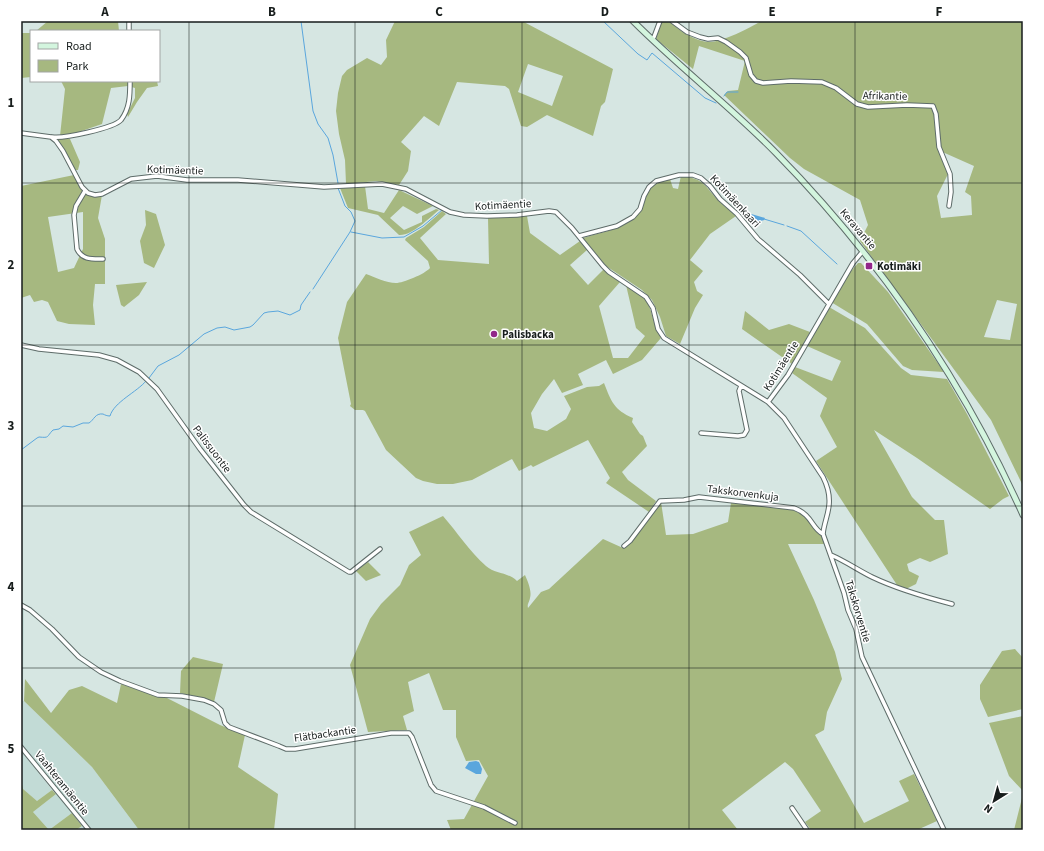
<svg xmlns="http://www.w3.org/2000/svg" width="1044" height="851" font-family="'Source Sans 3',sans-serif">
<rect width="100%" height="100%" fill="#d6e6e2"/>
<path fill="#c2dbd6" d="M21,608L24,609L23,686H21Z
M21,701H24L92,767L139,830H76L86,824L21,745Z
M21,751L52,790L37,801L23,789L21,780Z
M56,794L72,813L49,830L33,812Z"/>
<path fill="#a6b880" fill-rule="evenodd" d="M48,21H118L119,31H36Z
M395,21H522L613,69L605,102L601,106L593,136L547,115L527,127L521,126L509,89L505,86L457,82L439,126L424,116L401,142L411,151L408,171L399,185L376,181L346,184L345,160L339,134L336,111L338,93L342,76L347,70L367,58L381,65L387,57L386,40ZM528,64L563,76L552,106L518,92Z
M662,21C673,21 676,29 686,34C693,38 702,42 709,42C722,42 750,28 761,21H1023V486L991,420L860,241L868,225L860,200L804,169L790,158L724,95L728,91L738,90L745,61L699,46L693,69L656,39ZM938,150L974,166L965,192L971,196L972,215L941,218L937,196L948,174ZM997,300L1017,304L1010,340L984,337Z
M21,33H31V77L21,78Z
M61,81H157L158,86L147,88L137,102L128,117L127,114L135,98V88L128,86L111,88L102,124L73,134L60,136L65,89Z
M56,139H70L80,162L78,170H75L63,147Z
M74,175C80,188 85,199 102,195L98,218L105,239V284H95L93,305L95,325L69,324L57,321L48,302L42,300L34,302L30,295L21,298V186ZM83,212V249L74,268L58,272L48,217Z
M681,176C707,179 704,187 721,203C726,208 731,211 736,216L710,234L690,260L703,271L694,282L697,291L703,295L695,308L680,344L666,336L660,317L652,300L642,290L606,266L583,238C602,232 626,229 639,213C644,208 644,202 646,196C650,185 659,182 670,179L673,188L678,189Z
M365,186L368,209L384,213L399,190L433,206L417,214L403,206L390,218L404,230L422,222V216L436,209L439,210C429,218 412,236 399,235L378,215L348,208L340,188Z
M145,210L156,214L165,245L154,268L144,263L140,241L146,225Z
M442,211L446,214L420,238L438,260L489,264L488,218L527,216L530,233L560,255L580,241L587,250L570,265L588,285L604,269L620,282L599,306L613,358H628L645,336L636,328L626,285C657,300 647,314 661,338L642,360L613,374L606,360L578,374L583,385L562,393L554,379L542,394L531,413L534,428L547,431L566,419L571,409L564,396L587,387L599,386L604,383C611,401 614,410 633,418L632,422L640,434L643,436L647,446L622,472L628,480L656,501L649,512L606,483L610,478L588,440L533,467L531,465L519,471L512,459L472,480L453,484H437L423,481L416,478L386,450L365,411L363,410H355L350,406L351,404L338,338L347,302L366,274C375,277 386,283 396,283C403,283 425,274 430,268L428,261L405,240L406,238L424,227Z
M858,263H861L888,292L944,372L912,370L903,366L867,324L831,302L846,277Z
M147,282L139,295L124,307L121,305L116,285Z
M829,307L865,328L901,368L911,375L947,379L967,414L1009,496L1003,499L1002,497L1003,499L990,509L917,458L874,430L912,497L935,520H944L948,554L930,562L920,558L907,564L909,571L919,576L916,584L906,589L897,585L816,461L837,447L820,416L827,398L792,373L795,367L832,381L841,361L807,346Z
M745,311L769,330L789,324L810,332L792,364L742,329Z
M661,502L666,535L693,534L728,522L731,503L793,510L807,517L818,533L822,535L824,544H788L814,600L835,652L842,679L827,712L824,730L815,735L864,823L909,801L899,781L914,774L937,821L917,830H811L805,822L821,811L793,769L785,762L722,810L738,830H451L447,820L464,819L488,776L479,760L466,761L456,737V710H443L429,673L408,682L414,711L403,716L407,730L368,732L350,665L370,619L381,604L400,585L409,565L421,555L409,532L443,516C457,532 470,552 486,566C495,574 508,572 517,581L525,575C528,582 532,591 530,598C529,603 527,604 528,608L541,592L549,589L603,539L623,548L630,542Z
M368,562L381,575L366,581L356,571Z
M1015,649L1023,658V709L988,717L980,699V685L1002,651Z
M193,657L223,664L214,702L204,698L180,693L181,671Z
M25,679L51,713L69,690L82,686L117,703L121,684L158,697H165L220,725L245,735L238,767L278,794L274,830H139L92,767L24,701Z
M1023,716V791L1009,776L989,723Z
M21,780L23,789L37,801L52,790L56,794L33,812L49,830L72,813L82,826L76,830H21Z
M1023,794V830H1014Z"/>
<path fill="#5aa6dd" d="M748,213L765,218L764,220C757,223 751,221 746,214Z
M476,761L479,762L482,769L481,774H476L465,768L469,762Z"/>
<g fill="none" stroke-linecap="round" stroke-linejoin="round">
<path stroke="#5aa6dd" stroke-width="1" d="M301,21L313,111L318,124L328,138L333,155L338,183
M603,21L638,54L647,60L652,53L705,98L716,103
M724,96L727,92H738
M764,219L784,225
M787,226L801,231L837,264
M351,232L382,238L404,237L423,226L442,210
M313,289L350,232L355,221L351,212L345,206L338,188
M149,378L158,366L179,355L204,334L217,328L225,327L234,330L250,327L253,325L264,313L268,312L278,311L290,315L300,310L301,305L310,292
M21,450L37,438L39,437C50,438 46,437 53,430L59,429L63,426L73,427L83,423H89C94,420 95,413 103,414C105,415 107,416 110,416C114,402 137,392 146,381"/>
<g stroke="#5e6c69" stroke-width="5.5">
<path id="minor" d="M129,21V31
M672,21L687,32L700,37L708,39L718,38L726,42L740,52L746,58L751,75L756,81L763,83L791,81L822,82L836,88L857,104L868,107L907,105L933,106L936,114L939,147L950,174L951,192L949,206
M652,39L654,37L660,21
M21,133L51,137L56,141L63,151L82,187L88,193L95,195L102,194L131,179L157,176L187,180H238L324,187L382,184L406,189L450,212L464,215L487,216L517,215L549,211L556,212L572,228L603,266L609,272L646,297L653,308L658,329L664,338L768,402L788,375L853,263L863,251
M52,137C63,139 114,128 121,120C130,108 130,95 130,81
M85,191L76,206L74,215L77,249C82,260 92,259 103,259
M579,236L617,226L633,217L640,209L644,196L649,187L656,181L679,175H693L701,178L710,186L720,199L737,214L758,239L800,275L829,304
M21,345L39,349L99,355L117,360L139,372L157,389L200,449L244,505L251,512L349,572H351L380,549
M768,402L784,418L823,477C827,485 830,496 829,505C828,516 824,523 823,534L844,593L848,610L856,629L862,657L944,830
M701,433L738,436L744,435L747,430L739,391L741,386
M624,546L630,541L660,501L684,500L699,497L794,508C813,515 811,528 823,534
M831,555C845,561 858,570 872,577C897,589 925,597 952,604
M21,605L30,610L52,629L79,657L101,672L120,681L158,695L182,696L204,700L214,704L221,710L225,723L229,727L279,746L286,749H295L391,733H409L412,737L431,785L436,791L484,807L515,823
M21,747L89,830
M792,808L807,830"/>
</g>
<g stroke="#5e6c69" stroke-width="7">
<path id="secondary" d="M633,21C679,67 731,107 776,153C879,258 963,381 1023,515"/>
</g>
<use href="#minor" stroke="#fff" stroke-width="3.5"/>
<use href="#secondary" stroke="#d3f5de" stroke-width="5"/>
</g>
<path fill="none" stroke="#171d1c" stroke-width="1" stroke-opacity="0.55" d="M189,21V830M355,21V830M522,21V830M689,21V830M855,21V830M21,183H1023M21,345H1023M21,506H1023M21,668H1023"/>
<g fill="#92278a" stroke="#fff" stroke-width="1.5">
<rect x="865" y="262" width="8" height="8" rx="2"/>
<circle cx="494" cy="334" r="4"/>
</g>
<g text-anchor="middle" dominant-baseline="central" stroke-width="3" stroke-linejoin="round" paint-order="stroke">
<g font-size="11" fill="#171d1c" stroke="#fff">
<text transform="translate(885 96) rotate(1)">Afrikantie</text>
<text transform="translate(175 170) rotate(2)">Kotimäentie</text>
<text transform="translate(735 201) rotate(47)">Kotimäenkaari</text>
<text transform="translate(503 205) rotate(-3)">Kotimäentie</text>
<text transform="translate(858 229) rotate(50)">Keravantie</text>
<text transform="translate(781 366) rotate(-58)">Kotimäentie</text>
<text transform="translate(212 449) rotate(53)">Palissuontie</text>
<text transform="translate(743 493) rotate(7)">Takskorvenkuja</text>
<text transform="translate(858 611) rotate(73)">Takskorventie</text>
<text transform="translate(325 734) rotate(-8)">Flätbackantie</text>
<text transform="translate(62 783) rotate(51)">Vaahteramäentie</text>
</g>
<g font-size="11" font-weight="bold" fill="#171d1c" stroke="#fff" text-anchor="start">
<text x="877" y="266">Kotimäki</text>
<text x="502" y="334">Palisbacka</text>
</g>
</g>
<rect width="1044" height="851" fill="none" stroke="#ffffff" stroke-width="44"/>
<rect x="30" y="30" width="130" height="52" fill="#ffffff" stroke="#a2a5a4"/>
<rect x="38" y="43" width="20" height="6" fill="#d3f5de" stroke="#a2a5a4"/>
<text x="66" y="50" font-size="12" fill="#171d1c">Road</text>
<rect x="38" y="60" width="20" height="12" fill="#a6b880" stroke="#a2a5a4"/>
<text x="66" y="70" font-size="12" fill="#171d1c">Park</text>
<g transform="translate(994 801) rotate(217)" stroke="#ffffff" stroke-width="3" paint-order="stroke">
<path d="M0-3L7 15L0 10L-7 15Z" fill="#171d1c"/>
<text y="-6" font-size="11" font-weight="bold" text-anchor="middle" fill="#171d1c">N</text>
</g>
<rect x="22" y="22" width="1000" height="807" fill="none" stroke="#171d1c" stroke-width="1.5"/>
<g font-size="13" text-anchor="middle" font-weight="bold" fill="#171d1c">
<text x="105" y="16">A</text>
<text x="272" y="16">B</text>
<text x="439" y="16">C</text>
<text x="605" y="16">D</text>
<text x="772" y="16">E</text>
<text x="939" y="16">F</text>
<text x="11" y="107">1</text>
<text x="11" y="269">2</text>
<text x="11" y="430">3</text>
<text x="11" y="591">4</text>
<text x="11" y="753">5</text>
</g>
</svg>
